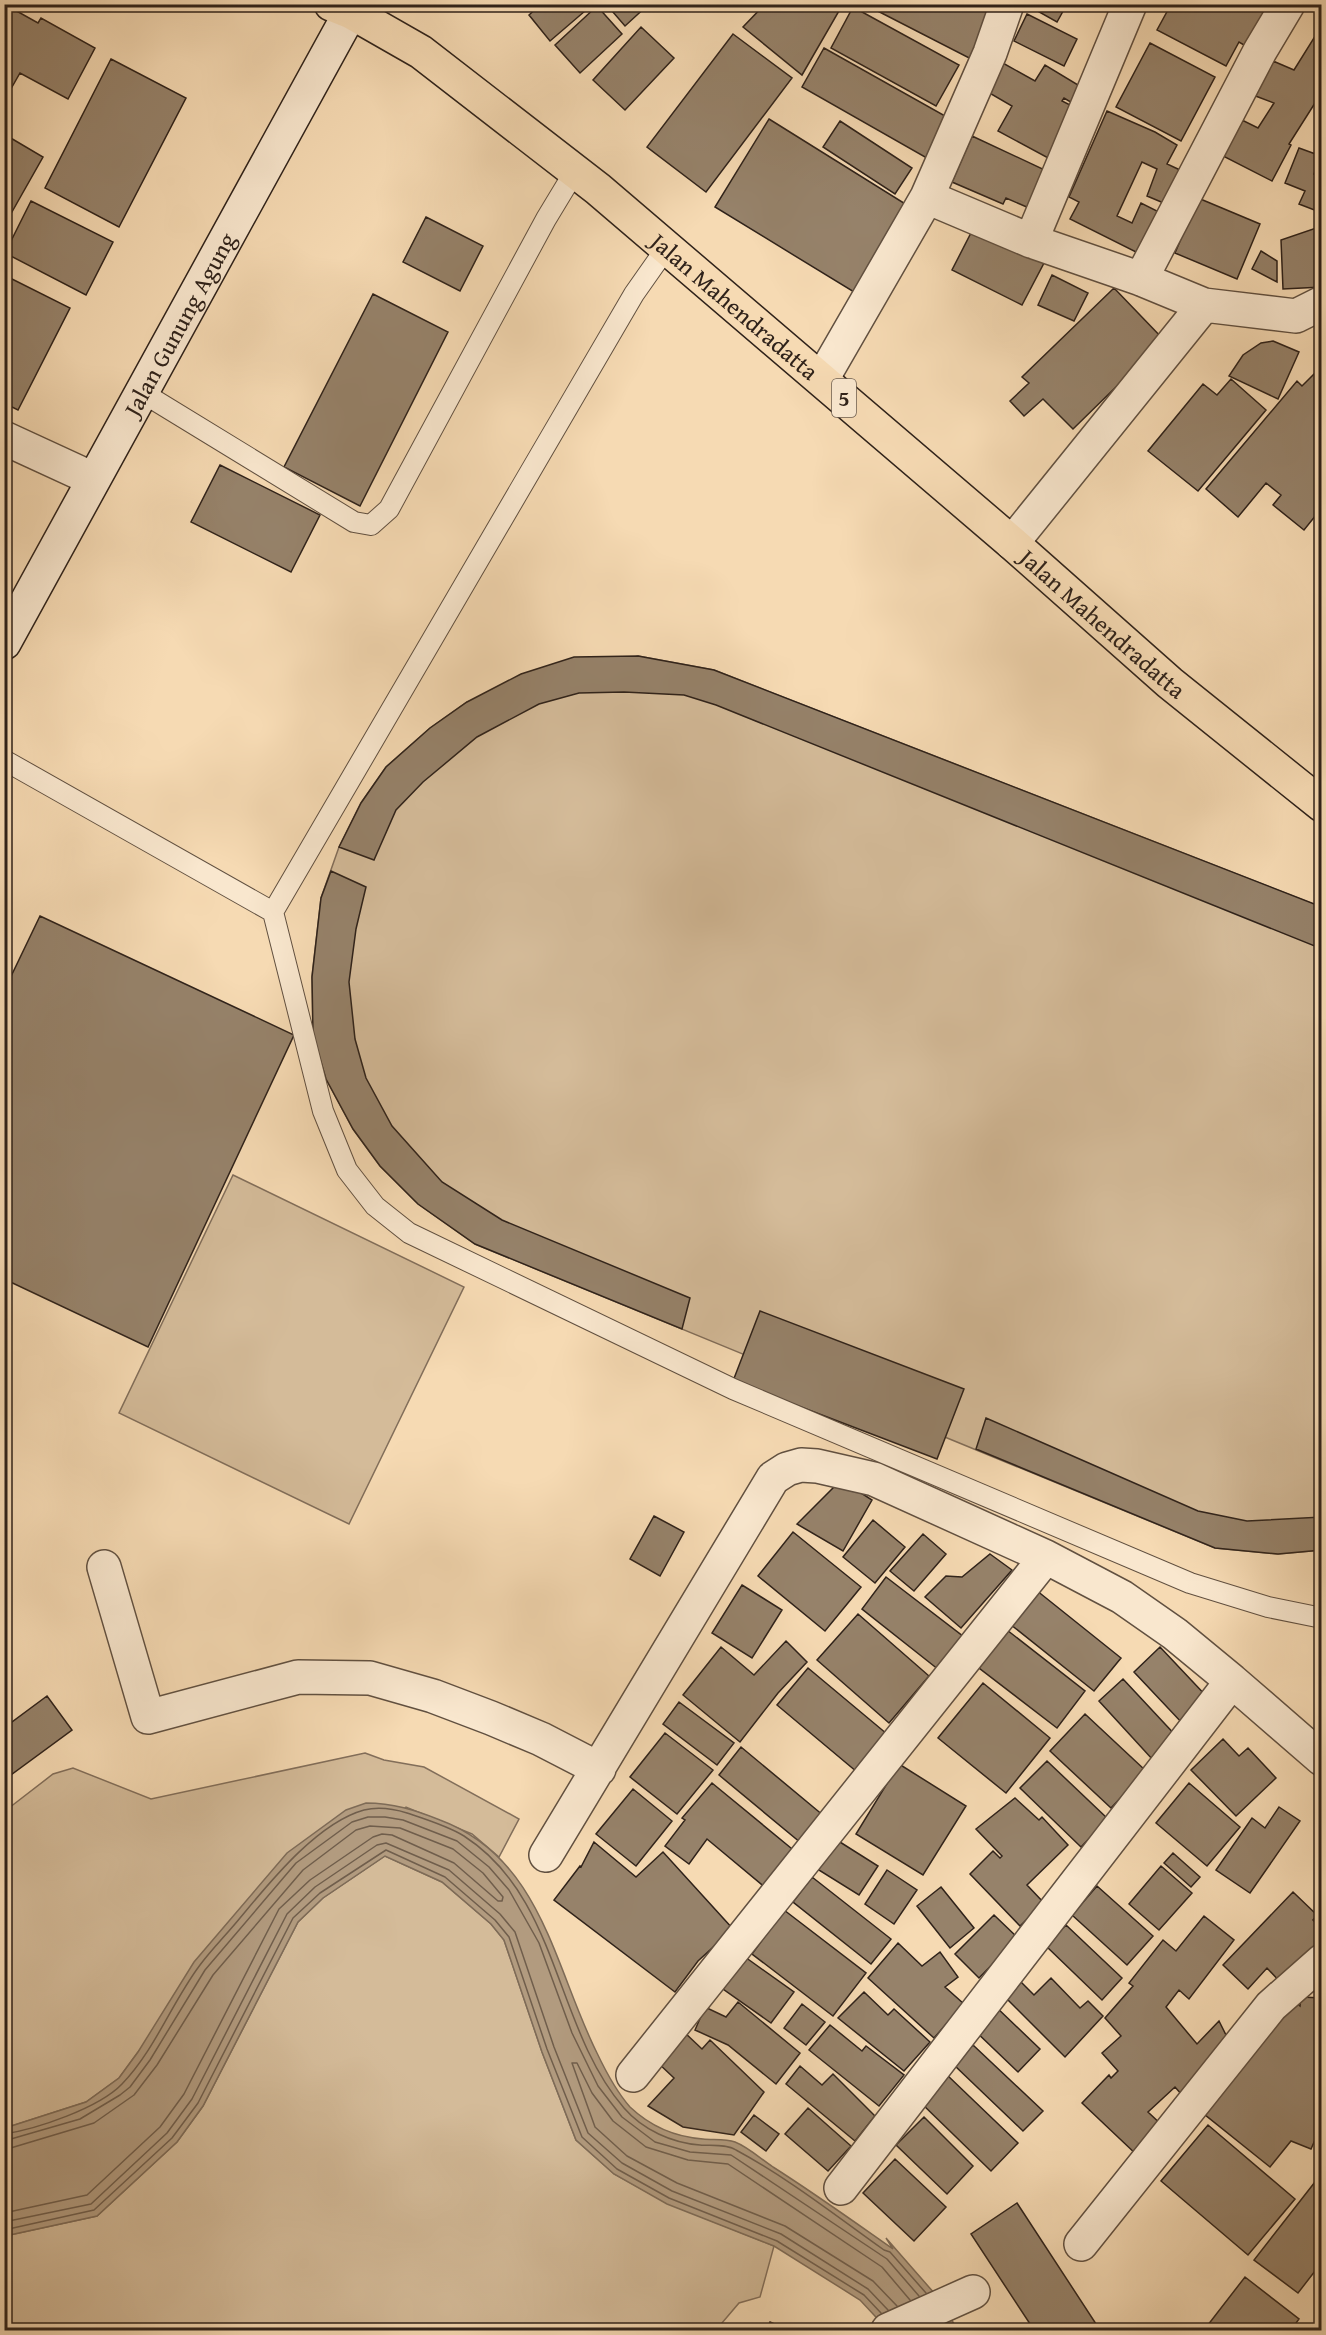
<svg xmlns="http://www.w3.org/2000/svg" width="1326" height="2335" font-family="'Gentium Book Plus',serif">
<rect width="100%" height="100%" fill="#f6dab3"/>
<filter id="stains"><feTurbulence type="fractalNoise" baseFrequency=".00333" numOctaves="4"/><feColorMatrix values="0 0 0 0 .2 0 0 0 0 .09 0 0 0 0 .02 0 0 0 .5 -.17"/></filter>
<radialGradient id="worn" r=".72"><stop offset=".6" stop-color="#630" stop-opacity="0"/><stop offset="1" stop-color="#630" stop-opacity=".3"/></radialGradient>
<path fill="#d4bb99" stroke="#826e5a" stroke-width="1.5" d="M638,656L714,670L1321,907V1550L1278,1554L1215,1548L475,1244L418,1204L380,1166L353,1129L326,1079L313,1035L312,976L321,898L339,847L361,803L386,767L430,728L467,702Z
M233,1175L464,1287L349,1524L119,1413Z
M365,1753L384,1760L424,1767L519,1819L499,1857L472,1834L406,1807L138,2052L119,2078L86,2102L5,2128V1811L53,1774L73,1768L151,1799Z
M385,1856L442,1882L491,1924L504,1940L542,2052L576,2140L614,2174L667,2203L774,2246L760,2297L739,2303L716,2330H5V2236L97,2216L177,2142L203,2106L298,1922L323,1898Z"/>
<path fill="#b29b7f" stroke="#7e6b57" stroke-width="1.5" d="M366,1803C393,1803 415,1810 440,1820C542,1858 554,1967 597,2053C606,2072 616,2091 630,2107C650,2126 676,2137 703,2139C713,2140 726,2139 735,2142C748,2147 761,2159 773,2167C814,2193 853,2221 893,2249L886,2238L935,2294L958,2330H888L860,2300L774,2246L667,2204L614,2174L576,2140L542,2052L504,1940L491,1924L442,1882L385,1856L323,1898L298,1922L203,2106L177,2142L97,2216L5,2236V2128L86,2102L119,2078L138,2052L194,1962L287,1853L346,1810Z"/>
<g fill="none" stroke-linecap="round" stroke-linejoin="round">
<path stroke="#705e4c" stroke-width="1.5" d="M4,2134C37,2129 99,2108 122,2084C155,2050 172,2002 200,1965C212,1949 227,1934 240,1918C270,1882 317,1823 364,1810C377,1807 394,1809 407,1813C425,1819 448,1826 464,1836C560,1898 554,2027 624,2108C643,2130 672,2143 700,2145C711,2146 727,2144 736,2150C788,2178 836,2216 884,2250L890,2252L926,2293
M4,2141L80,2119L120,2095L130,2087L150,2060L205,1970L296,1863L352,1822L368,1817H385L403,1820L457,1841L489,1867L509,1890L539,1943L572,2033L598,2086L622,2117L655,2142L690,2152L731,2155L887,2259L919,2296
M4,2150L94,2123L134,2095L157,2065L213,1975L303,1870L356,1830L370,1826L400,1828L453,1849L483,1873L503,1897L502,1901H498L454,1863L392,1835L382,1834L373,1837L310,1880L279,1909L184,2094L160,2127L87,2195L4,2213
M4,2222L91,2204L167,2133L192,2099L287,1914L315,1887L377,1845L386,1843L449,1870L500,1914L515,1932L554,2047L588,2133L622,2163L672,2191L781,2234L868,2289L888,2310
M4,2230L94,2210L172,2138L198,2103L293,1918L320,1893L386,1850L445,1877L495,1920L509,1937L547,2049L582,2137L617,2169L669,2198L777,2241L864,2295L881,2313
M897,2306L873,2281L785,2226L677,2183L627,2156L595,2127L572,2063H577L592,2093L613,2121L646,2147L688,2160L728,2164L882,2267L910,2300"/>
</g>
<path fill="#96826a" stroke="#2f221a" stroke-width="1.5" d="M4,4L38,23L41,18L95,48L68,99L20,73L4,101Z
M541,4H592V5L550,41L529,15Z
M606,4H649L625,26Z
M765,4H843L802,75L743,27Z
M864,4H1003L975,61Z
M1025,4H1067L1057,22Z
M1164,4H1263L1271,9L1249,48L1239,42L1226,66L1157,30L1169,8Z
M597,6L622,34L580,73L555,45Z
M853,7L959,65L936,106L831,48Z
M1027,14L1077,39L1064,66L1014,41Z
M1322,25V92L1289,144L1291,145L1272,181L1223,156L1242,120L1258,128L1274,103L1253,95L1273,61L1294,70Z
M641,27L674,58L625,110L593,80Z
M733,34L792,78L706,192L647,147Z
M1150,43L1215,77L1181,141L1116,107Z
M824,48L954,121L932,161L802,87Z
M111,59L186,98L119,227L45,188Z
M1001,62L1035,81L1045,65L1088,91L1079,107L1064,98L1062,101L1078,109L1050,159L998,131L1012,106L986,91Z
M1107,111L1155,132L1177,145L1167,164L1180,170L1166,204L1147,196L1157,169L1142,162L1117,216L1132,223L1141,203L1159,212L1140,254L1070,219L1079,202L1069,197Z
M769,119L907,205L854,292L715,207Z
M840,121L912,168L895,194L823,147Z
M972,136L1047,171L1029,208L1006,198L1003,204L952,182Z
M9,137L43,157L4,226V145Z
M1299,148L1321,156L1314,174L1322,177V213L1299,204L1305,191L1285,183Z
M1198,198L1260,224L1237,279L1175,253Z
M31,201L113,242L86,295L5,253Z
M426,217L483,246L460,291L403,262Z
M1322,226V287L1283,289L1281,240Z
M974,227L1044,263L1022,305L952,270Z
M1261,251L1277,261V282L1252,269Z
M4,275L70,308L18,410L4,403Z
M1052,275L1088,293L1074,321L1038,305Z
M1114,288L1164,340L1073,429L1043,399L1024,416L1010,401L1029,383L1022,377Z
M373,294L448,332L360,506L284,467Z
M1273,341L1299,352L1278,399L1229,376L1243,355L1261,343Z
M1322,366V519L1316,515L1304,530L1273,505L1281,495L1266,483L1238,517L1206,489L1297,381L1302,386Z
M1231,379L1266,410L1198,491L1148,451L1203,384L1217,395Z
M220,465L320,515L291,572L191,522Z
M638,656L714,670L1322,907V949L716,705L684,695L624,692L579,693L539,704L477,737L423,782L396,810L374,860L339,847L361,803L386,767L430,728L467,702L521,674L574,657Z
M331,871L366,887L356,929L349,982L355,1039L366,1078L392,1126L442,1182L502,1220L690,1298L682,1329L475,1244L418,1204L380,1166L353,1129L326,1079L313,1035L312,977L321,898Z
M40,916L294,1035L148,1347L4,1279V991Z
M760,1311L964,1389L937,1459L733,1381Z
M986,1418L1198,1511L1247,1521L1322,1517V1550L1278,1554L1215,1548L976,1449Z
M841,1480L872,1500L843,1551L797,1524Z
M654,1516L684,1532L660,1576L630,1559Z
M873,1520L905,1547L875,1583L843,1557Z
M793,1532L861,1587L825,1631L758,1576Z
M923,1534L946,1554L914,1591L890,1571Z
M990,1554L1012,1570L961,1628L925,1597L946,1576L962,1577Z
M886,1577L964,1637L939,1670L862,1609Z
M742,1585L782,1610L752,1658L712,1633Z
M1036,1590L1121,1658L1094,1691L1010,1624Z
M858,1614L929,1676L889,1723L817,1660Z
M1007,1630L1085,1691L1057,1728L979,1668Z
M786,1641L807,1662L778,1693L740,1742L683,1695L721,1647L754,1675Z
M1160,1647L1209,1699L1183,1724L1134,1672Z
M808,1668L887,1734L857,1772L777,1705Z
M1123,1679L1178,1738L1153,1760L1099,1701Z
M983,1683L1050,1738L1006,1793L938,1738Z
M47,1696L72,1730L4,1780V1728Z
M679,1702L734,1743L717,1765L663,1724Z
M1085,1714L1146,1771L1111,1808L1050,1751Z
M665,1733L713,1770L677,1814L630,1777Z
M1223,1739L1239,1756L1248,1748L1276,1778L1236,1816L1191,1770Z
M741,1747L824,1816L801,1843L719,1775Z
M1047,1761L1108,1819L1081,1847L1020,1788Z
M899,1764L966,1806L923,1875L856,1834Z
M712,1783L797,1853L767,1889L707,1839L689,1864L665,1846L685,1820L682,1818Z
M1189,1783L1240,1827L1207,1866L1156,1823Z
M633,1789L672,1821L636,1866L596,1834Z
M1015,1798L1039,1820L1042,1817L1068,1845L1027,1885L1044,1903L1020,1926L970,1874L993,1851L1000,1858L1002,1856L976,1829Z
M1279,1807L1300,1821L1250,1893L1216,1870L1252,1818L1265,1828Z
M832,1837L878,1866L859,1895L814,1867Z
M594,1842L636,1877L663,1852L733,1929L698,1961L675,1992L554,1900L580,1866L581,1867Z
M1173,1853L1200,1877L1191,1887L1164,1863Z
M1161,1866L1192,1893L1159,1930L1129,1904Z
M887,1870L917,1890L894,1924L865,1904Z
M812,1877L891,1939L871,1964L793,1902Z
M1097,1886L1153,1936L1127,1965L1072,1915Z
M941,1887L974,1928L950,1948L917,1906Z
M1293,1892L1317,1915L1313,1920L1322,1929V1950L1283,1985L1267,1968L1248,1989L1223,1965Z
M784,1910L866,1973L833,2016L752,1954Z
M994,1915L1018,1938L979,1978L955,1954Z
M1204,1916L1234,1940L1189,1999L1179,1990L1166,2007L1197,2044L1219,2021L1230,2043L1183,2096L1175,2087L1148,2112L1165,2128L1139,2157L1082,2103L1109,2075L1111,2078L1118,2071L1102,2053L1121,2036L1105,2018L1133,1986L1129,1983L1163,1940L1176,1951Z
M1066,1925L1122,1978L1102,2000L1046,1946Z
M898,1943L922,1966L940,1952L958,1977L945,1987L964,2004L934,2038L868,1978Z
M745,1957L794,1992L771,2023L723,1989Z
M1051,1978L1080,2008L1088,2001L1103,2016L1065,2057L1003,1995L1019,1980L1034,1995Z
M864,1992L888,2015L894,2009L930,2042L904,2071L838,2018Z
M1301,1997L1322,1998V2124L1311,2149L1291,2141L1270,2167L1204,2114L1292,1999L1300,2006Z
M738,2002L800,2053L776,2084L728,2045L695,2030L705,2007L726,2017Z
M802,2004L825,2022L806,2045L784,2028Z
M993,2004L1040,2049L1018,2072L971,2027Z
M830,2025L862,2051L866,2046L904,2075L879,2106L809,2050Z
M684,2032L702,2049L710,2040L764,2092L734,2135L683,2127L648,2106L674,2078L657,2062Z
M973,2045L1043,2111L1023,2131L954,2065Z
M800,2066L822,2085L833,2074L875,2116L855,2141L786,2084Z
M946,2074L1018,2143L991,2171L919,2101Z
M808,2108L851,2146L828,2171L785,2134Z
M754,2115L779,2134L766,2151L741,2132Z
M924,2117L973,2166L947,2194L896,2145Z
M1208,2125L1295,2199L1248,2255L1161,2181Z
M895,2159L946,2207L914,2241L863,2193Z
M1322,2173V2262L1298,2293L1254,2260Z
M1017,2203L1100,2330H1034L971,2234Z
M1245,2277L1299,2319L1291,2330H1204Z
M770,2322L788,2330H766Z"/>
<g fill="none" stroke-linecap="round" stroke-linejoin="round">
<g stroke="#615040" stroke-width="22">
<path id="service" d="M143,393L354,522L371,525L389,509L546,219L575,171
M4,760L273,912L323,1111L347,1170L375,1206L409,1233L733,1389L1190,1583L1268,1607L1322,1618
M273,912L634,294L667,247"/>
</g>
<g stroke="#615040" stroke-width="36">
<path id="minor" d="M927,197L990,53L1007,4
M1031,241L1130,4
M1141,279L1260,51L1288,4
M822,379L927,197L1031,241L1141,279L1204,305L1296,316L1322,303
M4,438L93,479
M1012,543L1204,305
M104,1567L148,1717L298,1677L370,1678L433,1696L491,1718L541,1739L599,1769
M546,1855L773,1478L787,1469L801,1465L817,1466L874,1479L1046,1557L1122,1597L1175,1634L1232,1681L1322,1759
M633,2075L1046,1557
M841,2188L1232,1681
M1081,2244L1271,2006L1322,1961
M888,2330L973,2292"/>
</g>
<g stroke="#2f221a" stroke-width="36">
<g id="secondary">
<path id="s1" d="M4,643L355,4"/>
</g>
</g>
<g stroke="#2f221a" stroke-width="36">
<g id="trunk">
<path id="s2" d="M331,4L351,12L421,52L598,189L1012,543L1170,683L1322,805"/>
</g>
</g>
<use href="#service" stroke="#f9e7ce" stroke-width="20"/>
<use href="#minor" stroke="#f9e7ce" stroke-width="33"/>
<use href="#secondary" stroke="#f9e7ce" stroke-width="33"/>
<use href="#trunk" stroke="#f6dab3" stroke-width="33"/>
</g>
<g text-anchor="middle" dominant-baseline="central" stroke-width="4.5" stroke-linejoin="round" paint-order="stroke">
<rect fill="#f9e7ce" stroke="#6c5d50" stroke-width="1.5" x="832" y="379" width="24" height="38" rx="4.5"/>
<g font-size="22" font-weight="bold" fill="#2f221a">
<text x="844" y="398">5</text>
</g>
<g font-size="24" fill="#2f221a" stroke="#f9e7ce">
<text stroke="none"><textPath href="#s2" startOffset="506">Jalan Mahendradatta</textPath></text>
<text stroke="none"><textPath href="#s1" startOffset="364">Jalan Gunung Agung</textPath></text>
<text stroke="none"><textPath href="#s2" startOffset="992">Jalan Mahendradatta</textPath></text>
</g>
</g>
<rect width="1326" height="2335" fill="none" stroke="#f6dab3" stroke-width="24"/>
<rect x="6" y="6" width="1314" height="2323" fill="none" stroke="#2f221a" stroke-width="3"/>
<rect x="12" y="12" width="1302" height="2311" fill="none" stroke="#2f221a" stroke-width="1.5"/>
<rect width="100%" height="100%" filter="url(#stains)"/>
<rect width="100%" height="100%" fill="url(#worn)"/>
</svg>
